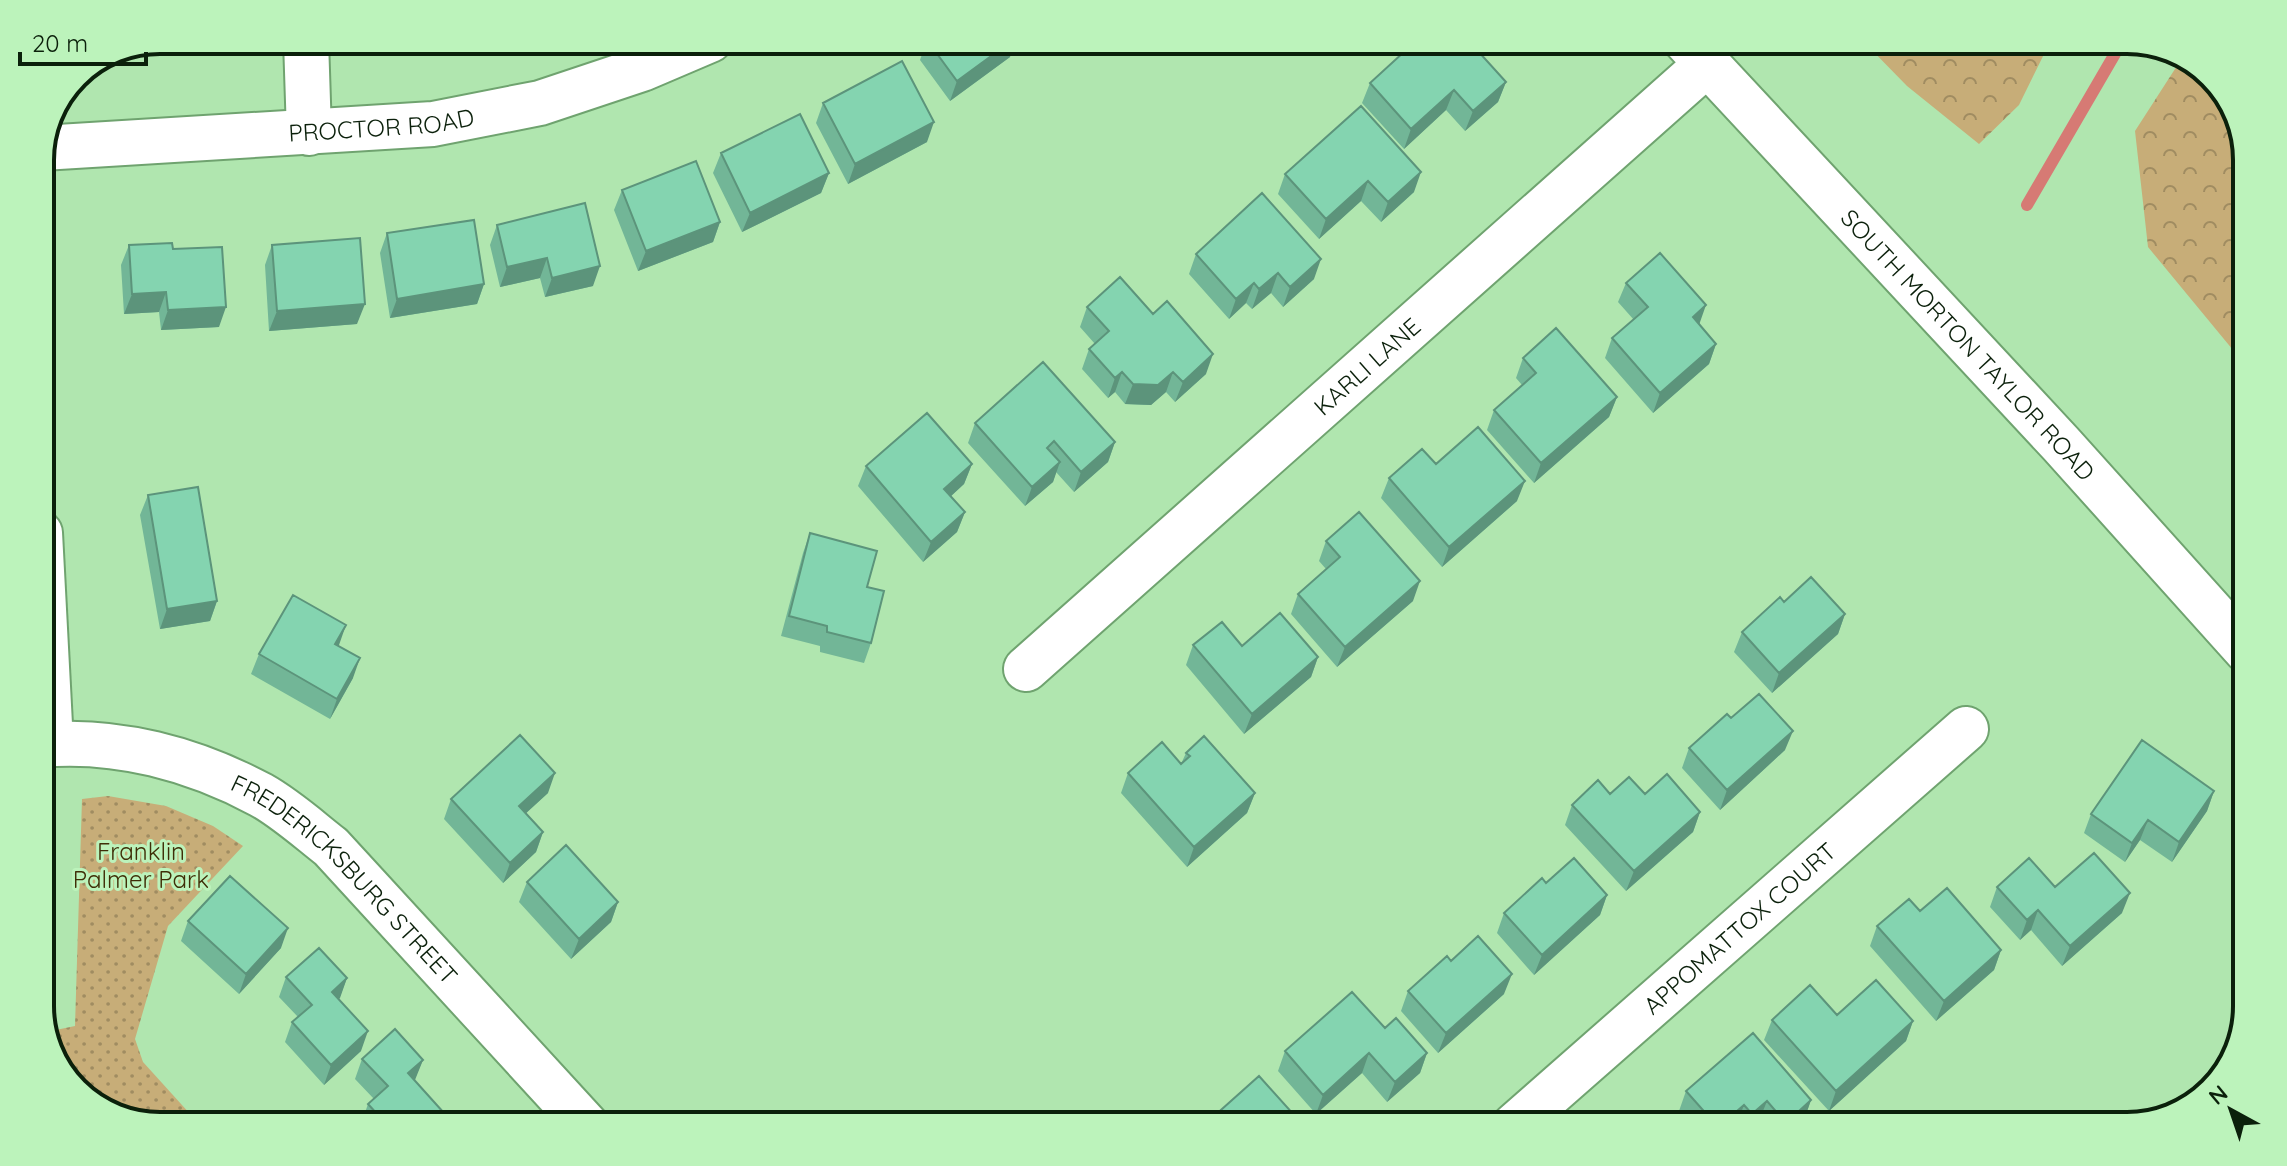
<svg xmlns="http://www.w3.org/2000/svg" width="2287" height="1166" font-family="Quicksand,sans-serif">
<defs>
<pattern id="forest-crowns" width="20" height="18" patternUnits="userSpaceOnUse" patternTransform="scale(2)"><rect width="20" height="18" fill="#c7ad78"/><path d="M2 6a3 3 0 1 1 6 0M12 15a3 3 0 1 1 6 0" fill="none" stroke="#a08c61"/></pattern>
<pattern id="park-dots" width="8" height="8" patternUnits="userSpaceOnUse" patternTransform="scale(2)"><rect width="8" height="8" fill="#c7ad78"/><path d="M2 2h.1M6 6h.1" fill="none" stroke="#a08c61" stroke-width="1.8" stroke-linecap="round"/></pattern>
</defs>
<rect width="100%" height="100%" fill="#b0e6af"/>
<path fill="url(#forest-crowns)" d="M1862,40H2051L2019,105L1979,144L1907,86Z
M2184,55L2227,94L2247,152V367L2148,247L2135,131Z"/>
<path fill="url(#park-dots)" d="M108,796L166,806L213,826L243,846L168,926L135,1039L143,1062L201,1126H160L107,1114L60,1073L46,1032L75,1026L82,799Z"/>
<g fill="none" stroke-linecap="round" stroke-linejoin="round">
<path stroke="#d67a74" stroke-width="12" d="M2027,205L2123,40"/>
<g stroke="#6fa36f" stroke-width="48">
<g id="minor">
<path d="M306,40L309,133"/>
<path id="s1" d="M1685,40L2061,444L2247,651"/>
<path id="s2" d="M42,148L433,124L540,103L642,69L710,40"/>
<path d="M40,533L51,744"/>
<path id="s3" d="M1026,669L1707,64"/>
<path id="s4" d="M40,745C117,738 194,759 261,795C286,809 308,829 331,847L587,1126"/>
<path id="s5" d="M1514,1126L1966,729"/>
</g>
</g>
<use href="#minor" stroke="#fff" stroke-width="44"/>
</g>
<path fill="#72b697" d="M927,40L1010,57L950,101L920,60Z
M1036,40H1050L1042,47Z
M1506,82L1498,102L1465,131L1446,110L1404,149L1362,103L1370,83Z
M823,103L927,142L848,184L816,123Z
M1361,106L1414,192L1381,222L1361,201L1319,239L1278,194L1285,174Z
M721,153L829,173L821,193L742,232L713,173Z
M622,190L720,222L713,242L638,271L614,210Z
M497,225L593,286L545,297L540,278L500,287L490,245Z
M387,233L484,284L477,304L390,318L380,253Z
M129,245L173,249L219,327L161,330L159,312L124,314L121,265Z
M272,245L357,324L269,331L265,265Z
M1196,254L1314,279L1283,307L1271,293L1252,309L1246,303L1229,319L1189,274Z
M1626,283L1699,324L1716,344L1709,364L1653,413L1605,358L1612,338L1634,320L1618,302Z
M1087,307L1206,374L1175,402L1166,392L1151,405L1125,404L1115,392L1108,398L1082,369L1089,349L1095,344L1080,327Z
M1523,358L1617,397L1609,417L1534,483L1487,430L1494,410L1522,385L1516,378Z
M975,423L1115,442L1108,462L1074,492L1056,472L1053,482L1025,506L968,443Z
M972,464L964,484L951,496L965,512L957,532L923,562L858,486L866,466Z
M1436,464L1517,501L1442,567L1381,498L1389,478Z
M148,495L217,601L210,621L160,629L140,515Z
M810,533L867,587L871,643L864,663L820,652V646L781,636L803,553Z
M1326,541L1413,601L1337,667L1291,614L1298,594L1326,569L1319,561Z
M1845,614L1838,634L1772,693L1734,652L1742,632Z
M1193,645L1242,646L1318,657L1311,677L1244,734L1186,665Z
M338,646L353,678L330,719L251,674L259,654Z
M1731,718L1785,750L1720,810L1682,768L1689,748Z
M1186,753L1255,793L1247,813L1187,867L1121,793L1128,773L1181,764Z
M2214,791L2207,811L2172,862L2140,840L2125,862L2084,833L2091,814Z
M548,793L526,813L543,832L536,852L503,883L444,819L451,799Z
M1610,794H1645L1700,812L1693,832L1626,891L1565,825L1572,805Z
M527,882L618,902L611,922L571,959L519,902Z
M1546,883L1607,895L1600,915L1534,975L1497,933L1504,913Z
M1997,887H2055L2122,913L2062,966L2031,930L2020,940L1990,907Z
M1920,911L2001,950L1994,970L1936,1021L1870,946L1877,926Z
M188,921L281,948L239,994L181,941Z
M1451,961L1504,994L1438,1053L1401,1011L1408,991Z
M286,977L347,978L339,999L361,1051L324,1085L285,1042L292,1022L298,1017L279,997Z
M1837,1015L1913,1021L1906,1041L1829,1111L1764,1040L1772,1020Z
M1385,1028L1427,1053L1420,1073L1387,1102L1362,1073L1316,1114L1278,1071L1285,1051Z
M362,1059L423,1060L414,1080L439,1126H363L361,1124L368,1104L374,1099L355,1079Z
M1686,1091L1811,1100L1804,1120L1797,1126H1764L1759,1121L1754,1126H1692L1679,1111Z"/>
<path fill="#5c947b" d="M1013,40H1016L1010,57L950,101L957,81Z
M1506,82L1498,102L1465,131L1473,111Z
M1454,90L1446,110L1404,149L1411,129Z
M934,122L927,142L848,184L855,164Z
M1421,172L1414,192L1381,222L1388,202Z
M829,173L821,193L742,232L750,213Z
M1368,181L1361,201L1319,239L1326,219Z
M720,222L713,242L638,271L646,251Z
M547,258L540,278L500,287L507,267Z
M1321,259L1314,279L1283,307L1290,287Z
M600,266L593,286L545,297L552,278Z
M1278,273L1271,293L1252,309L1259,289Z
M1254,283L1246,303L1229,319L1236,299Z
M484,284L477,304L390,318L397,299Z
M166,292L159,312L124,314L132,294Z
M365,304L357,324L269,331L277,311Z
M1706,305L1699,325L1693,317Z
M226,307L219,327L161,330L168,310Z
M1716,344L1709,364L1653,413L1660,393Z
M1213,354L1206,374L1175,402L1183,382Z
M1122,372L1115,392L1108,398L1115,378Z
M1173,372L1166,392L1151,405L1125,404L1133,384Z
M1617,397L1609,417L1534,483L1541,463Z
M1115,442L1108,462L1074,492L1081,472Z
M1060,462L1053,482L1025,506L1032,487Z
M972,464L964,484L937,509L944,489Z
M1525,481L1517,501L1442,567L1449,547Z
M965,512L957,532L923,562L931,542Z
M1420,581L1413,601L1337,667L1345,647Z
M217,601L210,621L160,629L167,609Z
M1845,614L1838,634L1772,693L1779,673Z
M346,625L339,645L328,664L335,644Z
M1318,657L1311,677L1244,734L1252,714Z
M360,658L353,678L330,719L337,699Z
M1793,731L1785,750L1720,810L1727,790Z
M555,773L548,793L512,826L519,806Z
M2214,791L2207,811L2172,862L2179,842Z
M1255,793L1247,813L1187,867L1194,847Z
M1700,812L1693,832L1626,891L1634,871Z
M2148,820L2140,840L2125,862L2132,843Z
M543,832L536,852L503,883L510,863Z
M2130,893L2122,913L2062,966L2070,946Z
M1607,895L1600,915L1534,975L1542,955Z
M618,902L611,922L571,959L579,939Z
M2038,910L2031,930L2020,940L2027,920Z
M288,928L281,948L239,994L246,974Z
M2001,950L1994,970L1936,1021L1944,1001Z
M1512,974L1504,994L1438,1053L1446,1033Z
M347,978L340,998L325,1011L332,992Z
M1913,1021L1906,1041L1829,1111L1836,1091Z
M368,1031L361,1051L324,1085L331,1065Z
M1369,1053L1362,1073L1316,1114L1323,1095Z
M1427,1053L1420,1073L1387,1102L1395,1082Z
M423,1060L415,1080L400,1093L408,1073Z
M1811,1100L1804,1120L1797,1126H1785L1786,1123Z
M1767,1101L1759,1121L1754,1126H1748L1752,1114Z
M1744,1105L1736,1126H1720Z
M444,1113L439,1126H429Z"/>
<path fill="#84d4b0" stroke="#5c947b" stroke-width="2" d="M927,40H1013L957,81Z
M1417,40H1468L1506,82L1473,111L1454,90L1411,129L1370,83Z
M902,61L934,122L855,164L823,103Z
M1361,106L1421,172L1388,202L1368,181L1326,219L1285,174Z
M800,114L829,173L750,213L721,153Z
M696,161L720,222L646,251L622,190Z
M1262,193L1321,259L1290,287L1278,273L1259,289L1254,283L1236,299L1196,254Z
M585,203L600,266L552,278L547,258L507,267L497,225Z
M474,220L484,284L397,299L387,233Z
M360,238L365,304L277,311L272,245Z
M172,243L173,249L222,247L226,307L168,310L166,292L132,294L129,245Z
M1660,253L1706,305L1693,317L1716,344L1660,393L1612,338L1648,307L1626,283Z
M1120,277L1153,314L1167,301L1213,354L1183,382L1173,372L1158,385L1133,384L1122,372L1115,378L1089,349L1109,331L1087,307Z
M1556,328L1617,397L1541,463L1494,410L1536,373L1523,358Z
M1043,362L1115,442L1081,472L1054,441L1047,448L1060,462L1032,487L975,423Z
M927,413L972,464L944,489L965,512L931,542L866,466Z
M1478,427L1525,481L1449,547L1389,478L1422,449L1436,464Z
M198,487L217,601L167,609L148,495Z
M1359,512L1420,581L1345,647L1298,594L1340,557L1326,541Z
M810,533L877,551L867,587L884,591L871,643L827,632V626L789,616Z
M1811,577L1845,614L1779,673L1742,632L1780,597L1784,602Z
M293,595L346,625L335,644L360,658L337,699L259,654Z
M1280,613L1318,657L1252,714L1193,645L1222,622L1242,646Z
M1759,694L1793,731L1727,790L1689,748L1727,714L1731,718Z
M520,735L555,773L519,806L543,832L510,863L451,799Z
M1204,736L1255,793L1194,847L1128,773L1162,742L1181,764L1190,756L1186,753Z
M2142,740L2214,791L2179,842L2148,820L2132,843L2091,814Z
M1667,774L1700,812L1634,871L1572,805L1598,780L1610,794L1629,777L1645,794Z
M566,845L618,902L579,939L527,882Z
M2094,853L2130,893L2070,946L2038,910L2027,920L1997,887L2029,858L2055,887Z
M1574,858L1607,895L1542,955L1504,913L1542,878L1546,883Z
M230,876L288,928L246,974L188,921Z
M1947,888L2001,950L1944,1001L1877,926L1909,899L1920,911Z
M1478,936L1512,974L1446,1033L1408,991L1447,956L1451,961Z
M319,948L347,978L332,992L368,1031L331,1065L292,1022L312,1005L286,977Z
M1876,980L1913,1021L1836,1091L1772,1020L1810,985L1837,1015Z
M1352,992L1385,1028L1396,1018L1427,1053L1395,1082L1369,1053L1323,1095L1285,1051Z
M395,1029L423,1060L408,1073L444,1113L429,1126H388L368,1104L388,1086L362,1059Z
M1753,1033L1811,1100L1786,1123L1767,1101L1752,1114L1744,1105L1720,1126H1717L1686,1091Z
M1259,1076L1304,1126H1203Z
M1662,1116L1671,1126H1650Z"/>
<g text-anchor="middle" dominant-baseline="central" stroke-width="6" stroke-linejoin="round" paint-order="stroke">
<g font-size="24" fill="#0b200b" stroke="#bcf3bb">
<text stroke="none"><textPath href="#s2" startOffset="340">PROCTOR ROAD</textPath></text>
<text stroke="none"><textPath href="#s1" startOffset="416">SOUTH MORTON TAYLOR ROAD</textPath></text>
<text stroke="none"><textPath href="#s3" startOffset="456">KARLI LANE</textPath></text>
<text stroke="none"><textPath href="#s4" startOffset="348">FREDERICKSBURG STREET</textPath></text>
<text stroke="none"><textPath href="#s5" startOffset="300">APPOMATTOX COURT</textPath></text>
</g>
<g font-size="24" fill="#3f2e07" stroke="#bcf3bb">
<text x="141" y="851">Franklin<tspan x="141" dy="28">Palmer Park</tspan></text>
</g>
</g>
<path d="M0 0H2287V1166H0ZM160 54H2127A106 106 0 0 1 2233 160V1006A106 106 0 0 1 2127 1112H160A106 106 0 0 1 54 1006V160A106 106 0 0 1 160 54Z" fill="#bcf3bb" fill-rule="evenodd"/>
<path fill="none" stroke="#0b200b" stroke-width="4" d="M160 54H2127A106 106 0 0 1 2233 160V1006A106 106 0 0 1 2127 1112H160A106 106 0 0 1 54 1006V160A106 106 0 0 1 160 54Z"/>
<g transform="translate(2231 1110) rotate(320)" stroke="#bcf3bb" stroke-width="6" paint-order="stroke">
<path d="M0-6L14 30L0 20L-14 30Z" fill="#0b200b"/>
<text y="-12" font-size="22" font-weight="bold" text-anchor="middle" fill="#0b200b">N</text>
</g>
<path d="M20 52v12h126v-12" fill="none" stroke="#0b200b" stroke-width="4"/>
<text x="32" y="52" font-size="24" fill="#0b200b" stroke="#bcf3bb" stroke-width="6" paint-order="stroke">20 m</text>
</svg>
